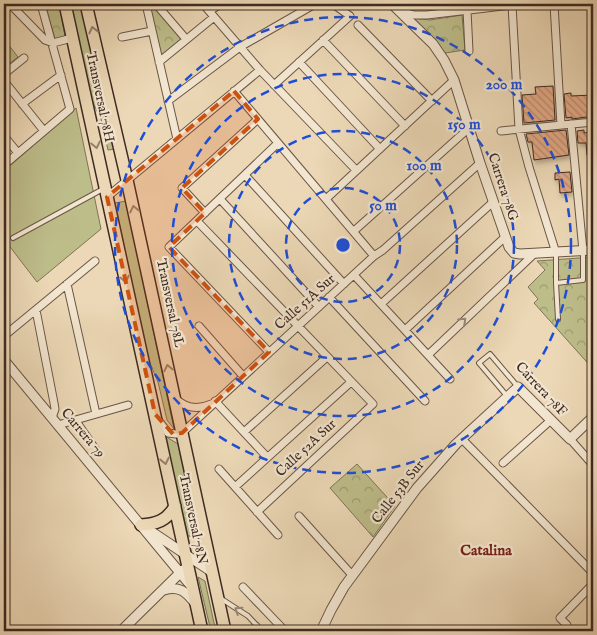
<svg xmlns="http://www.w3.org/2000/svg" width="597" height="635" font-family="'IM FELL English',serif">
<defs>
<pattern id="forest-crowns" width="20" height="18" patternUnits="userSpaceOnUse" patternTransform="scale(1.25)"><rect width="20" height="18" fill="#bdbd8a"/><path d="M2 6a3 3 0 1 1 6 0M12 15a3 3 0 1 1 6 0" fill="none" stroke="#9b9a70"/></pattern>
<pattern id="building-back-hatch" width="6" height="6" patternUnits="userSpaceOnUse" patternTransform="scale(1.25)"><rect width="6" height="6" fill="#e1a885"/><path d="M-1 5l2 2M0 0l6 6M5-1l2 2" fill="none" stroke="#b8896c"/></pattern>
<filter id="shadow"><feDropShadow dx="1.5" dy="3" stdDeviation="2.5" flood-color="#0004"/></filter>
</defs>
<rect width="100%" height="100%" fill="#ecd8b6"/>
<filter id="stains"><feTurbulence type="fractalNoise" baseFrequency=".004" numOctaves="4"/><feColorMatrix values="0 0 0 0 .2 0 0 0 0 .09 0 0 0 0 .02 0 0 0 .5 -.17"/></filter>
<radialGradient id="worn" r=".72"><stop offset=".6" stop-color="#630" stop-opacity="0"/><stop offset="1" stop-color="#630" stop-opacity=".3"/></radialGradient>
<path fill="#bdbd8a" stroke="#7e7456" d="M70,4H82L116,149L108,150L101,119L92,101Z
M76,108L101,229L37,282L4,239V171Z
M126,201L174,429L167,420L158,382L147,356L115,203Z
M165,436L178,444L199,537L188,536Z
M198,577L205,581L214,623L219,631H211Z"/>
<path fill="url(#forest-crowns)" stroke="#7e7456" d="M45,4H59L65,36L55,39Z
M148,4H151L181,39L161,56Z
M462,15L465,50L445,53L413,18L430,20Z
M4,39L18,57L4,68Z
M593,257V369L534,303L538,299L528,287L545,270L537,261Z
M357,464L395,506L373,537L330,488Z"/>
<path fill="url(#building-back-hatch)" stroke="#3e2a22" filter="url(#shadow)" d="M553,86L555,120L524,123L522,95L536,94L535,87Z
M571,93V96L593,95V116L572,119V117L566,118L564,94Z
M566,130L569,155L534,160L532,142H528L526,134Z
M584,130V133L593,132V155H587L586,143H578L577,131Z
M570,172L572,192L560,193L559,179L555,180V173Z"/>
<g fill="none" stroke-linecap="round" stroke-linejoin="round">
<g stroke="#6a5647" stroke-width="6">
<path id="service" d="M13,238L103,189
M556,253V283L558,319
M556,283L583,280V252
M507,396L479,363L490,354L518,387
M77,420L97,449
M220,598L248,616L262,631
M247,631L257,625"/>
</g>
<g stroke="#6a5647" stroke-width="9">
<path id="minor" d="M10,4L45,40L53,43L72,38
M146,4L177,139
M156,4L186,39
M203,4L260,70L356,170
M554,4L561,125
M512,5L519,129L529,167L556,253
M467,10L469,51
M209,11L221,4
M401,11L414,15H427L503,6L531,4
M358,25L432,101
M122,37L152,31
M323,40L405,126
M159,62L214,17
M299,62L380,149
M4,74L24,58
M4,81L44,131
M274,85L350,16L333,4
M234,91L374,256
M168,101L240,47L315,4
M22,104L61,75
M571,124L583,251
M501,131L593,122
M4,136L18,153
M4,165L70,109L41,4
M245,175L344,284
M107,197L260,70
M220,199L319,307
M326,199L454,80
M205,213L182,188L258,119
M197,221L373,404L257,512
M354,231L469,128
M354,275L450,379
M67,284L96,414
M329,297L425,401
M381,304L493,202
M36,310L54,403L55,409L52,418
M199,326L243,376
M405,330L505,237
M4,336L95,261
M269,352L169,247L278,143
M428,355L534,254
M175,398C185,408 198,410 211,404
M215,401L267,457
M159,421L168,433L176,434L182,433L374,256L383,250L480,163
M58,425L128,405
M244,432L327,357
M462,439L593,573
M570,439L593,465
M503,463L551,420
M219,469L278,535
M235,487L351,382
M299,516L352,575
M243,587L285,631
M561,631L567,625L560,618L593,584"/>
</g>
<g stroke="#6a5647" stroke-width="11">
<path id="tertiary" d="M392,4L433,44L444,60L454,80L480,163L509,247L514,253L520,254L593,250
M4,360L191,586
M149,530L212,572
M164,590C179,585 186,592 195,603
M121,631L183,570
M321,631L331,610L344,587L417,488L456,444L518,387L570,439L593,417"/>
</g>
<g stroke="#3e2a22" stroke-width="14">
<path id="primary" d="M65,4L202,631
M86,4L127,180L225,631
M141,525C156,524 167,521 175,506"/>
</g>
<use href="#service" stroke="#f3e6d0" stroke-width="4"/>
<use href="#minor" stroke="#f3e6d0" stroke-width="7"/>
<use href="#tertiary" stroke="#f3e6d0" stroke-width="9"/>
<use href="#primary" stroke="#ecd8b6" stroke-width="11"/>
</g>
<defs><path id="oneway-chevron" d="M-2-3.5L2.5 0L-2 3.5" fill="none" stroke-width="1.6" stroke-linecap="round" stroke-linejoin="round" transform="scale(1.25)"/></defs>
<g stroke="#95816c">
<use href="#oneway-chevron" transform="translate(93 30) rotate(-103)"/>
<use href="#oneway-chevron" transform="translate(96 145) rotate(78)"/>
<use href="#oneway-chevron" transform="translate(134 209) rotate(-102)"/>
<use href="#oneway-chevron" transform="translate(125 279) rotate(78)"/>
<use href="#oneway-chevron" transform="translate(168 368) rotate(-102)"/>
<use href="#oneway-chevron" transform="translate(165 461) rotate(78)"/>
</g>
<g stroke="#988879">
<use href="#oneway-chevron" transform="translate(463 321) rotate(-44)"/>
<use href="#oneway-chevron" transform="translate(238 610) rotate(-147)"/>
</g>
<path fill="#ce520f" fill-opacity="0.2" stroke="#ce520f" stroke-width="4" stroke-dasharray="10 6" stroke-linejoin="round" d="M234,91L258,119L182,188L205,213L169,247L269,352L182,433L173,434L155,414L107,197Z"/>
<g fill="none" stroke="#1d4ed8" stroke-width="2.5" stroke-dasharray="9 6">
<circle cx="343" cy="245" r="57"/>
<circle cx="343" cy="245" r="114"/>
<circle cx="343" cy="245" r="171"/>
<circle cx="343" cy="245" r="228"/>
</g>
<g text-anchor="middle" dominant-baseline="central" stroke-width="4.5" stroke-linejoin="round" paint-order="stroke">
<g font-size="14" fill="#3e2a22" stroke="#f3e6d0">
<text transform="translate(100 97) rotate(78)">Transversal 78H</text>
<text transform="translate(503 187) rotate(72)">Carrera 78G</text>
<text transform="translate(305 302) rotate(-42)">Calle 51A Sur</text>
<text transform="translate(170 303) rotate(78)">Transversal 78L</text>
<text transform="translate(541 389) rotate(47)">Carrera 78F</text>
<text transform="translate(83 433) rotate(50)">Carrera 79</text>
<text transform="translate(306 448) rotate(-43)">Calle 52A Sur</text>
<text transform="translate(398 492) rotate(-52)">Calle 53B Sur</text>
<text transform="translate(193 519) rotate(78)">Transversal 78N</text>
</g>
<g font-size="15" font-weight="bold" fill="#7a1f14" stroke="#f3e6d0">
<text x="486" y="550">Catalina</text>
</g>
</g>
<circle cx="343" cy="245" r="8" fill="#1d4ed8" stroke="#f3e6d0" stroke-width="2.5"/>
<g font-size="15" text-anchor="middle" font-weight="bold" fill="#1d4ed8" stroke="#f3e6d0" stroke-width="4.5" stroke-linejoin="round" paint-order="stroke">
<text x="504" y="89">200 m</text>
<text x="464" y="129">150 m</text>
<text x="424" y="170">100 m</text>
<text x="383" y="210">50 m</text>
</g>
<rect width="597" height="635" fill="none" stroke="#ecd8b6" stroke-width="20"/>
<rect x="5" y="5" width="587" height="625" fill="none" stroke="#3e2a22" stroke-width="2.5"/>
<rect x="10" y="10" width="577" height="615" fill="none" stroke="#3e2a22"/>
<rect width="100%" height="100%" filter="url(#stains)"/>
<rect width="100%" height="100%" fill="url(#worn)"/>
</svg>
